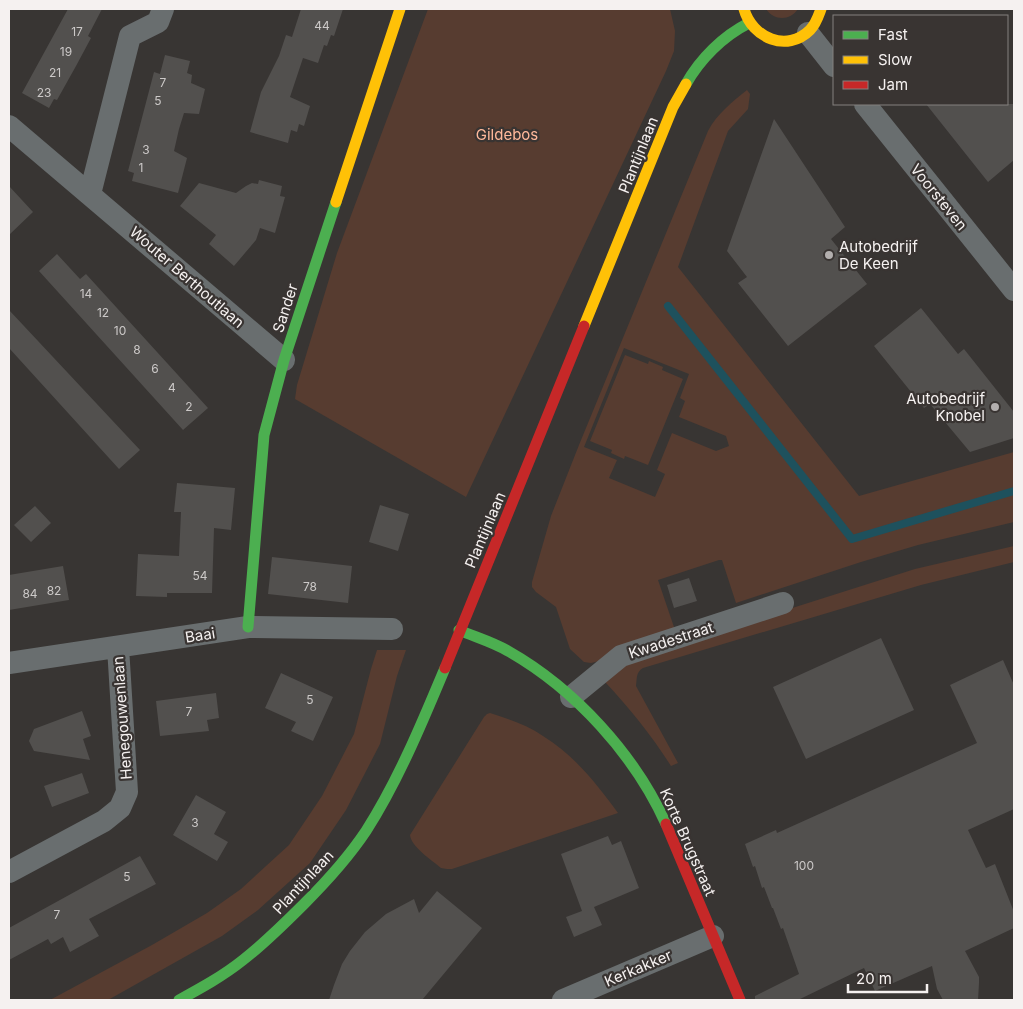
<svg xmlns="http://www.w3.org/2000/svg" width="1023" height="1009" font-family="Inter,sans-serif">
<rect width="100%" height="100%" fill="#383533"/>
<path fill="#573c30" fill-rule="evenodd" d="M428,9H670L675,31L674,51L666,71L466,497L295,399L297,385L337,253Z
M766,9H798C790,21 774,21 766,9Z
M747,90L750,94L748,109L728,131L678,267L859,496L1014,452V522L918,545L861,562L736,603L722,560H719L658,580L675,630L599,661L591,663L584,662L570,649L556,607L536,592L532,587V582L551,516L579,445L708,131C717,114 732,102 747,90ZM624,348L689,374L680,398L685,401L679,417L726,436L729,446L716,451L672,433L657,470L665,474L655,497L609,478L617,460L584,447Z
M625,355L648,364L649,361L663,367L662,370L683,379L648,465L625,456L624,459L611,453L612,450L590,441Z
M1014,546V562L921,585L643,668C636,672 637,678 636,686L678,763L671,766C652,736 630,709 606,683V680L624,666L764,617L915,569Z
M377,650H406L397,676L380,744L346,810L310,863L258,910L222,936L108,1000H50L152,945L207,913L241,889L289,845L322,796L354,734L371,669Z
M490,713C508,719 527,725 543,736C574,755 597,784 618,813L452,869H447L441,868C432,860 411,847 410,835L484,717L487,714Z"/>
<g fill="none" stroke-linecap="round" stroke-linejoin="round">
<path stroke="#1e515d" stroke-width="8" d="M668,306L852,539L1014,491"/>
</g>
<path fill="#52504e" d="M68,9H102L88,36L91,38L76,66L57,100L54,99L49,108L22,93Z
M301,9H343L334,36L331,35L327,46L324,45L318,63L303,58L290,97L310,106L304,126L299,124L297,132L291,130L288,143L250,132L261,92L279,56L286,35L292,37Z
M165,55L190,61L187,73L192,75L191,83L205,89L199,114L184,113L179,129L174,151L187,158L178,193L132,181L134,173L128,171L154,72L160,74Z
M926,104H1014V160L988,182Z
M774,119L845,227L831,239L867,284L788,346L738,283L747,277L727,251Z
M259,180L282,186L280,196L285,197L275,233L260,228L256,240L234,266L209,244L216,235L180,206L199,183L236,193L246,186L252,183L258,184Z
M9,186L33,212L9,235Z
M57,254L80,279L86,274L208,408L183,430L39,271Z
M921,308L958,354L964,349L1014,412V438L970,452L930,404L924,408L874,346Z
M9,310L140,450L119,469L9,348Z
M177,483L235,488L231,530L214,528L212,593H167V597L136,596L138,554L179,556L181,512H174Z
M380,505L409,514L398,551L369,542Z
M35,506L51,523L31,542L14,525Z
M272,557L352,566L348,603L268,594Z
M63,566L69,600L9,610V575Z
M689,578L697,601L674,608L667,585Z
M881,638L914,710L806,759L773,687Z
M1003,660L1014,685V809L968,830L986,868L995,864L1014,912V928L965,951L979,977V983L978,1000H943L937,989L932,966L875,991L864,968L798,1000H755V996L799,974L783,928L781,929L773,908H772L764,887L762,888L755,866L753,867L745,844L776,830L777,833L977,743L950,685Z
M281,673L333,697L313,741L291,731L296,722L265,708Z
M216,693L219,718L207,720L209,731L160,736L156,701Z
M82,711L91,736L83,739L90,760L34,751L29,741L34,729Z
M82,773L89,793L52,807L44,786Z
M196,795L226,812L214,834L228,842L217,861L173,835Z
M608,836L612,845L621,841L639,888L594,907L602,925L574,937L566,917L582,911L561,854Z
M140,856L156,884L89,919L99,936L70,952L63,937L51,944L48,939L9,960V928Z
M437,891L482,928L422,1000H329L334,985L342,964L350,951L365,932L386,914L414,899L419,913Z"/>
<g fill="none" stroke-linecap="round" stroke-linejoin="round">
<path stroke="#696e6f" stroke-width="22" d="M808,33L834,66
M865,104L1014,290
M9,126L284,360
M90,194L130,36L158,22L163,9
M9,663L248,627L392,629
M571,697L621,656L783,603
M9,872L104,821L120,808L127,792L118,647
M563,1000L713,936"/>
<path stroke="#4caf50" stroke-width="11" d="M686,84C700,59 723,36 749,23
M248,627L264,435L284,360L336,202
M459,630C475,637 493,642 508,651C575,689 635,755 666,824
M179,1000C201,988 223,976 243,960C265,943 285,923 304,904C327,881 348,858 366,831C398,781 422,723 445,668"/>
<path stroke="#ffc107" stroke-width="11" d="M744,9C752,38 787,53 810,30C816,24 818,17 821,9
M336,202L400,9
M584,326L673,107L686,84"/>
<path stroke="#c62828" stroke-width="11" d="M445,668L584,326
M666,824L740,1000"/>
</g>
<g fill="#b3afae" stroke="#393432" stroke-width="2">
<circle cx="829" cy="255" r="5"/>
<circle cx="995" cy="407" r="5"/>
</g>
<g text-anchor="middle" dominant-baseline="central" stroke-width="4.5" stroke-linejoin="round" paint-order="stroke">
<g font-size="12" fill="#ccc9c8">
<text x="322" y="25">44</text>
<text x="77" y="31">17</text>
<text x="66" y="51">19</text>
<text x="55" y="72">21</text>
<text x="163" y="82">7</text>
<text x="44" y="92">23</text>
<text x="158" y="100">5</text>
<text x="146" y="149">3</text>
<text x="141" y="167">1</text>
<text x="86" y="293">14</text>
<text x="103" y="312">12</text>
<text x="120" y="330">10</text>
<text x="137" y="349">8</text>
<text x="155" y="368">6</text>
<text x="172" y="387">4</text>
<text x="189" y="406">2</text>
<text x="200" y="575">54</text>
<text x="310" y="586">78</text>
<text x="54" y="590">82</text>
<text x="30" y="593">84</text>
<text x="310" y="699">5</text>
<text x="189" y="711">7</text>
<text x="195" y="822">3</text>
<text x="804" y="865">100</text>
<text x="127" y="876">5</text>
<text x="57" y="914">7</text>
</g>
<g font-size="15" fill="#ffb99b" stroke="#393432">
<text x="507" y="134">Gildebos</text>
</g>
<g font-size="15" fill="#f5f1f0" stroke="#393432">
<text transform="translate(638 155) rotate(-68)">Plantijnlaan</text>
<text transform="translate(939 197) rotate(51)">Voorsteven</text>
<text transform="translate(187 277) rotate(41)">Wouter Berthoutlaan</text>
<text transform="translate(285 308) rotate(-72)">Sander</text>
<text transform="translate(485 530) rotate(-67)">Plantijnlaan</text>
<text transform="translate(200 635) rotate(-9)">Baai</text>
<text transform="translate(671 640) rotate(-18)">Kwadestraat</text>
<text transform="translate(122 718) rotate(-94)">Henegouwenlaan</text>
<text transform="translate(688 842) rotate(66)">Korte Brugstraat</text>
<text transform="translate(303 882) rotate(-47)">Plantijnlaan</text>
<text transform="translate(638 968) rotate(-23)">Kerkakker</text>
</g>
<g font-size="15" fill="#f5f1f0" stroke="#393432" text-anchor="start">
<text x="839" y="246">Autobedrijf<tspan x="839" dy="17">De Keen</tspan></text>
<text x="985" y="398" text-anchor="end">Autobedrijf<tspan x="985" dy="17">Knobel</tspan></text>
</g>
</g>
<rect width="1023" height="1009" fill="none" stroke="#f5f1f0" stroke-width="20"/>
<rect x="833" y="15" width="175" height="90" fill="#393432" stroke="#84807e"/>
<rect x="843" y="31" width="25" height="8" fill="#4caf50" stroke="#84807e"/>
<text x="878" y="40" font-size="15" fill="#f5f1f0">Fast</text>
<rect x="843" y="56" width="25" height="8" fill="#ffc107" stroke="#84807e"/>
<text x="878" y="65" font-size="15" fill="#f5f1f0">Slow</text>
<rect x="843" y="81" width="25" height="8" fill="#c62828" stroke="#84807e"/>
<text x="878" y="90" font-size="15" fill="#f5f1f0">Jam</text>
<path d="M848 984v8h79v-8" fill="none" stroke="#f5f1f0" stroke-width="2.5"/>
<text x="856" y="984" font-size="15" fill="#f5f1f0" stroke="#393432" stroke-width="4" paint-order="stroke">20 m</text>
</svg>
